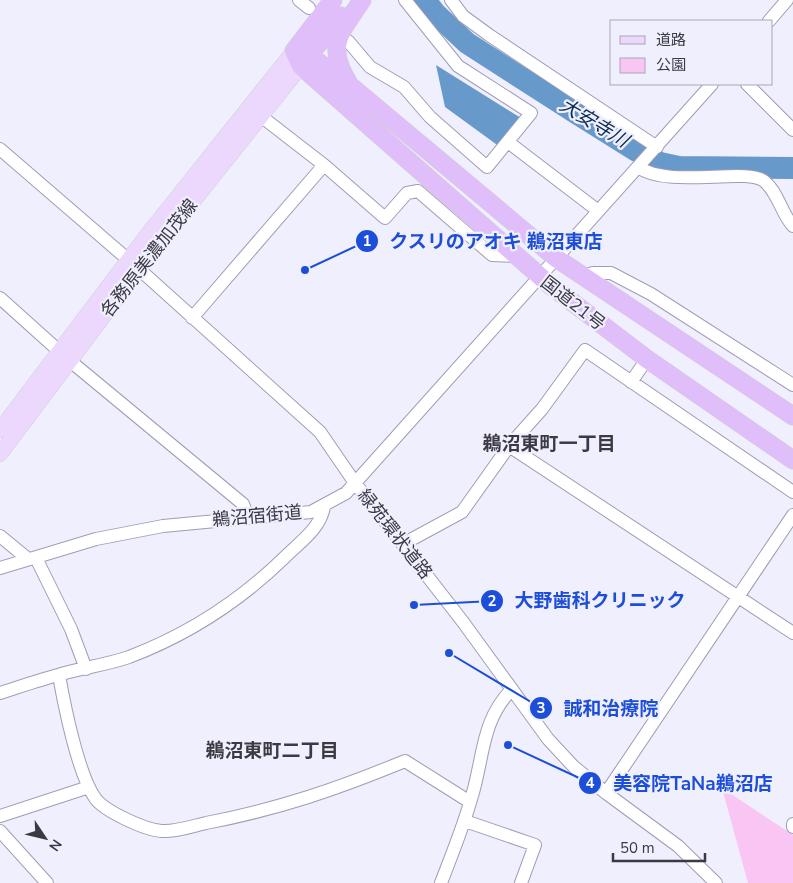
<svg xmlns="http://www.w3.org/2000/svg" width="793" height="883" font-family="'Nunito Sans','Noto Sans JP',sans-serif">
<rect width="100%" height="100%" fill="#f0effd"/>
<path fill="#f9c5f2" d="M722,788L793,835V883H748Z"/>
<path fill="#6899cb" d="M436,65L521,118L500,147L445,107Z"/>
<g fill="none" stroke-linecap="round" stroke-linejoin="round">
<path stroke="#6899cb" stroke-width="22" d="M425,0L435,13L467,43L576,113L635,150L660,163L679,167L793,168"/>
<g stroke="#9f9db3" stroke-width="14">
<path id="minor" d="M299,0L309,8
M451,0L463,16L489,35L657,147
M769,21L787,0
M348,41L370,67L404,87L430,117L487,167L531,113L458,66L405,0
M747,84L793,130
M262,117L324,165L385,218L407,193L418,191L492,255L515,256
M508,142L597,210
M0,149L139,269L320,432L355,483L463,622L548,739L574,767L606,793L678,846L716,883
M638,167C669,189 746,167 764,181C778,192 781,213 793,226
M583,276L593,273H611L651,294L793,385
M0,298L59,351
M192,318L324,165
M69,360L243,504L248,517
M631,382L647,359
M509,446L793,633
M0,536L28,559
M403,544L462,512L509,446L542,409L585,350L793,492
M36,558L71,629L86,669
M0,568L96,539L163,526L311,512L346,493L712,84
M59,675C64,704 78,774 95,798C104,811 145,830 162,831C175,832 193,826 206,823C279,809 337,789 405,761L470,802
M0,693C19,687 39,680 58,675C81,668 106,665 129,657C187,635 241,600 285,557C300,542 320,529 324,507
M606,793L793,515
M0,816L89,787
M465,821L535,845L521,883
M793,824V827
M0,831L47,883
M441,883C452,854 464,825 472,796C484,756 481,721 512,689"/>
</g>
<g stroke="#d0d0d2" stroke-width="16">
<path id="major" d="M0,430L145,238L294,51
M0,454L139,269L301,66"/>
</g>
<g stroke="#d0d0d2" stroke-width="19">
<path id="highway" d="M294,51L301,66L551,286L647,359L793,460
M294,51L309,55L353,88L556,258L793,416
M294,51L333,0
M302,64L341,16
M348,82C325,44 341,33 362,0"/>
</g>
<use href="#minor" stroke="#fff" stroke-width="12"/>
<use href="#major" stroke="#ecd8fc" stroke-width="15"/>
<use href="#highway" stroke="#e0befa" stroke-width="18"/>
</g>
<g text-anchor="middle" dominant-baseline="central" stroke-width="4.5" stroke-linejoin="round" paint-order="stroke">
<g font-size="18" fill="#3b3a43" stroke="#f0effd">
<text transform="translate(149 258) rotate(-52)">各務原美濃加茂線</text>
<text transform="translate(573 303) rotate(38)">国道21号</text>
<text transform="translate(257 516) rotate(-5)">鵜沼宿街道</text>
<text transform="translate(395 534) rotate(52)">緑苑環状道路</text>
</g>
<g font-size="19" font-style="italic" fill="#082e4f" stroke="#f0effd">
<text transform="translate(594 123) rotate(31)">大安寺川</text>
</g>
<g font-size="19" font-weight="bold" fill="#3b3a43" stroke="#f0effd">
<text x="549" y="444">鵜沼東町一丁目</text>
<text x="272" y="751">鵜沼東町二丁目</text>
</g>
</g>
<path fill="none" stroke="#1d4ed8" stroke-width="2" d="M305 270L367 241M414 605L492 601M449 653L541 708M508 745L590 783"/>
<g fill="#1d4ed8" stroke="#f0effd" stroke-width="2">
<circle cx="305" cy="270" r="5"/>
<circle cx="414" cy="605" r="5"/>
<circle cx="449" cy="653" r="5"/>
<circle cx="508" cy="745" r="5"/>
<circle cx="367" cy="241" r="12"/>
<circle cx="492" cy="601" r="12"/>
<circle cx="541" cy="708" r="12"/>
<circle cx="590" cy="783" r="12"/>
</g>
<g font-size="15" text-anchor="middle" font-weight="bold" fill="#fff">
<text x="367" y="246">1</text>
<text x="492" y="606">2</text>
<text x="541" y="713">3</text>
<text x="590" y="788">4</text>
</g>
<g font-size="19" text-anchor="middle" font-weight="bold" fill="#1d4ed8" stroke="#f0effd" stroke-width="4.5" stroke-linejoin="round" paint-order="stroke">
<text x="496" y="248">クスリのアオキ 鵜沼東店</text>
<text x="600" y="607">大野歯科クリニック</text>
<text x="611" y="715">誠和治療院</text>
<text x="693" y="790">美容院TaNa鵜沼店</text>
</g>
<rect x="610" y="20" width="162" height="65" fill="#f0effd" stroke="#a8a7b3"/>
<rect x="620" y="36" width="25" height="8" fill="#ecd8fc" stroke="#a8a7b3"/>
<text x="656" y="45" font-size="15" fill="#3b3a43">道路</text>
<rect x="620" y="58" width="25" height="15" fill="#f9c5f2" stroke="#a8a7b3"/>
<text x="656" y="70" font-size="15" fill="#3b3a43">公園</text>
<g transform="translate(45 838) rotate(125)" stroke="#f0effd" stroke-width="4" paint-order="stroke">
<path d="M0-4L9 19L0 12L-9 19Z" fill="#3b3a43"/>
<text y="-8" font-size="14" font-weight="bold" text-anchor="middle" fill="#3b3a43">N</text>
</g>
<path d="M613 853v8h92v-8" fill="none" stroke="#3b3a43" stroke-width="2.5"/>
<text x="620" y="853" font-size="15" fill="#3b3a43" stroke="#f0effd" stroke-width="4" paint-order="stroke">50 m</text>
</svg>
